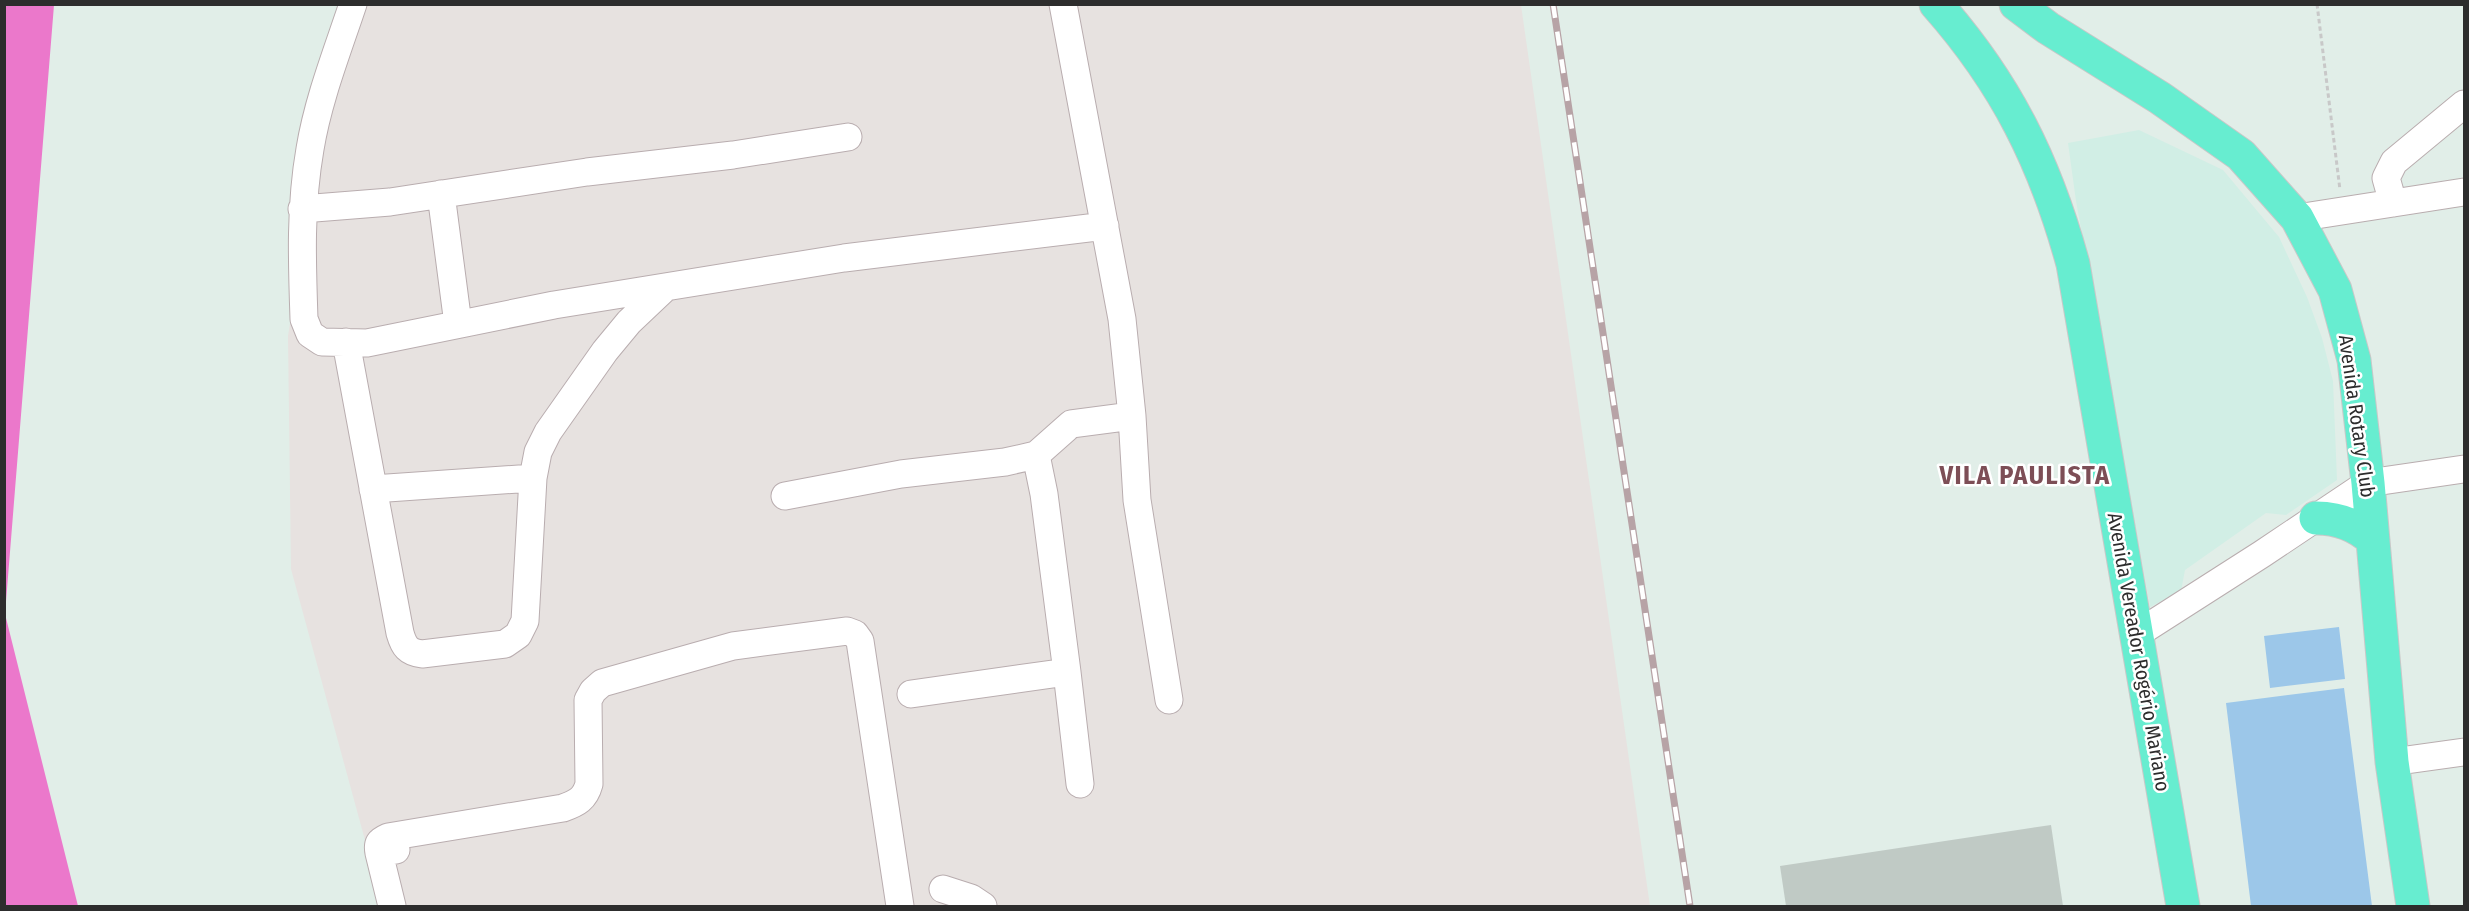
<svg xmlns="http://www.w3.org/2000/svg" width="2469" height="911" font-family="'Fira Sans Condensed',sans-serif">
<rect width="100%" height="100%" fill="#e1eee8"/>
<path fill="#e7e2e0" d="M341,5H1521L1650,906H383L291,569L288,336Z"/>
<path fill="#d1eee5" d="M2139,130L2223,170L2279,237L2307,297L2322,338L2333,381L2337,480L2286,515L2266,513L2185,570L2181,591L2150,607L2076,201L2068,143Z"/>
<path fill="#9cc7e9" d="M2339,627L2345,679L2270,688L2264,636Z
M2344,688L2372,906H2251L2226,703Z"/>
<path fill="#eb78cb" d="M5,4L54,5L5,614L78,906H5Z"/>
<path fill="#c0cac5" d="M2051,825L2063,906H1786L1780,866Z"/>
<g fill="none" stroke-linecap="round" stroke-linejoin="round">
<g stroke="#b9adaf" stroke-width="29">
<path id="minor" d="M353,4C337,52 318,100 310,149C300,206 302,262 304,319L310,334L322,342L367,343L554,305L844,258L1105,226
M1063,4L1122,319L1132,416
M441,194L458,324
M2393,203L2386,178L2394,162L2464,104
M302,209L390,202L587,172L733,155L848,137
M2297,218L2464,192
M346,342L400,633C404,647 408,652 422,654L505,644L518,635L525,621L533,478L538,452L548,432L605,351L629,322L666,287
M373,489L533,478
M785,496L901,474L1005,462L1036,455L1071,424L1132,416L1137,500L1169,700
M2137,634L2262,554L2368,483L2464,469
M1067,672L1080,784
M911,694L1067,672L1044,494L1036,455
M2392,762L2464,752
M379,853C377,843 379,841 388,837L563,808C577,803 585,799 589,784L588,700L593,691L602,683L733,646L847,631L855,634L860,641L900,906
M943,889L971,898L983,906
M392,906L379,853L396,850"/>
</g>
<g stroke="#c8c8c8" stroke-width="35">
<path id="major" d="M1936,4C2006,83 2045,162 2073,264L2183,906
M2016,4L2048,28L2160,98L2241,155L2297,218L2335,290L2354,360L2368,483L2392,762L2413,906
M2316,518C2339,518 2357,525 2373,540"/>
</g>
<path stroke="#c8c8c8" stroke-width="3" stroke-dasharray="4.5 3" stroke-linecap="butt" d="M2317,4L2340,190"/>
<use href="#minor" stroke="#fff" stroke-width="27"/>
<use href="#major" stroke="#67edd0" stroke-width="33"/>
<g stroke="#b7a3a6" stroke-width="7">
<path id="rail" d="M1553,4L1690,906"/>
</g>
<use href="#rail" stroke="#fff" stroke-width="4.5" stroke-dasharray="14" stroke-linecap="butt"/>
</g>
<g text-anchor="middle" dominant-baseline="central" stroke-width="5" stroke-linejoin="round" paint-order="stroke">
<g font-size="20" fill="#2d2d2d" stroke="#fff">
<text transform="translate(2357 416) rotate(82)">Avenida Rotary Club</text>
<text transform="translate(2139 652) rotate(80)">Avenida Vereador Rogério Mariano</text>
</g>
<g font-size="26" font-weight="bold" letter-spacing="1.5" fill="#7d4e56" stroke="#fff">
<text x="2025" y="475">VILA PAULISTA</text>
</g>
</g>
<rect width="2469" height="911" fill="none" stroke="#2d2d2d" stroke-width="12"/>
</svg>
